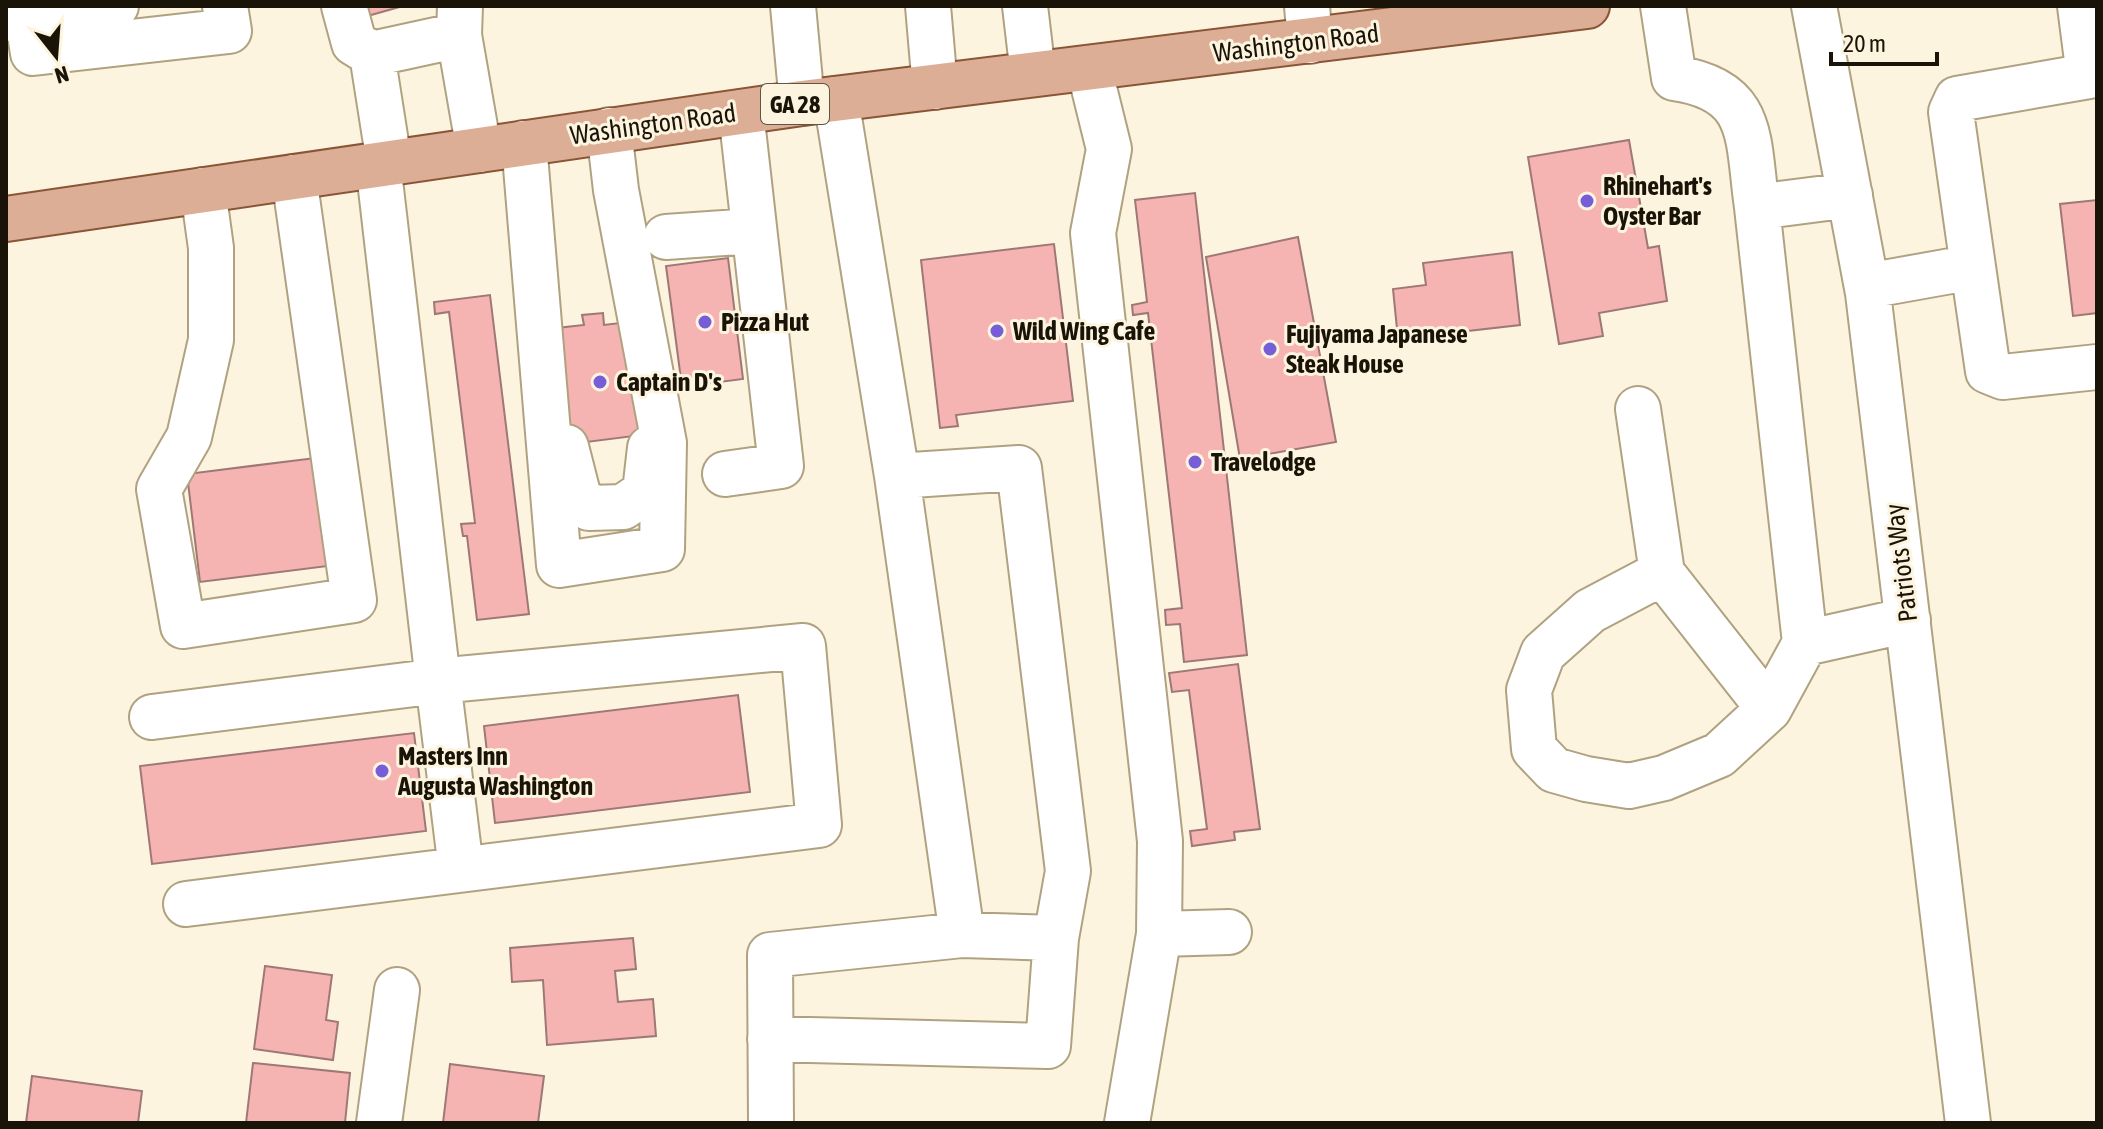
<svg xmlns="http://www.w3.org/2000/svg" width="2103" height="1129" font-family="'Asap Condensed',sans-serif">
<rect width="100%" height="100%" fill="#fdf4df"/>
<path fill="#f5b3b1" stroke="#9e7876" stroke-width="2" d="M354,6H403L357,19Z
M1629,140L1648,248L1659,246L1667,301L1599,313L1603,336L1559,344L1528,157Z
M1195,193L1247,655L1184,662L1180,624L1166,625L1165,610L1182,608L1148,313L1133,315L1132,305L1147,302L1135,200Z
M2097,200V313L2073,316L2060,204Z
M1298,237L1336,442L1240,459L1206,257Z
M1054,244L1073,401L956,415L958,426L940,428L921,260Z
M1512,252L1520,325L1398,339L1393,289L1426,285L1423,263Z
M728,258L743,379L682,387L666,266Z
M490,295L529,614L477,620L467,536H463L461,524L475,523L449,312L435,314L434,302Z
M603,313L604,325L628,322L642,435L571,444L557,328L584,325L582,315Z
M315,458L328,566L200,582L187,474Z
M1238,664L1260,829L1234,832L1235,840L1192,846L1190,831L1207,829L1189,690L1172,692L1169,673Z
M738,695L750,792L495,823L484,726Z
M414,733L426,831L152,864L140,766Z
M633,938L636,969L615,971L618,1002L653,999L656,1036L547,1045L543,980L512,982L510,948Z
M265,966L332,975L326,1020L338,1022L333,1060L254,1049Z
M253,1063L350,1073L345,1123H246Z
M450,1064L544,1076L538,1123H443Z
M32,1076L142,1091L138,1123H26Z"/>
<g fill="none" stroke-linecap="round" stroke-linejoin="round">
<g stroke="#b0a281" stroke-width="48">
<path id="minor" d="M25,6L27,15L116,6
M344,6L354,43L372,54L389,162
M460,6L459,35L479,150
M793,6L802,103
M928,6L935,87
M1025,6L1033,74
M1307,6L1310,41
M1663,6L1674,78C1757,90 1747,139 1757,207
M1814,6L1868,293L1968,1123
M2080,6L2089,76L2097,75
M6,19L27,15L33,53L229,31L225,6
M372,54L459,35
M1089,68L1109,149L1093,233L1160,841L1159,934L1229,932
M524,143L559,565L662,549L664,443L616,190L609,130
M203,190L211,248V340L189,437L159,489L183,626L354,600L294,177
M1850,195L1757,207L1805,643L1908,620
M666,237L753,231
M1973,267L1988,371L2003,377L2097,367
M1867,286L1973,267L1951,112L1957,99L2089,76
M1638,409L1662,573L1590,611L1543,653L1529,690L1534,749L1554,770L1586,779L1629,786L1664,778L1719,755L1769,709L1805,643
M566,447L578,494L589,508L623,507L645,492L650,448
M725,474L781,466L741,112
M1662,573L1769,709
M152,717L438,681L461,869
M186,904L819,825L803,646L438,681L378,163
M962,935L1056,938
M770,1039L1048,1046L1056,938L1068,871L1019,468L897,476
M379,1123L397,990
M771,1123L770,955L962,935L897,476L836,99
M1127,1123L1159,934"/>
</g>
<g stroke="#8a5537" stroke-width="48">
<path id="major" d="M6,219L802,103L1587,6"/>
</g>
<use href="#minor" stroke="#fff" stroke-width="44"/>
<use href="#major" stroke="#ddae96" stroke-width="44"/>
</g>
<g fill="#775dd7" stroke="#fdf4df" stroke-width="3">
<circle cx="1587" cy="201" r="8"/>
<circle cx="705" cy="322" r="8"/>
<circle cx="997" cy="331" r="8"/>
<circle cx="1270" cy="349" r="8"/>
<circle cx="600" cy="382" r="8"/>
<circle cx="1195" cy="462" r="8"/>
<circle cx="382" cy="771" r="8"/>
</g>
<g text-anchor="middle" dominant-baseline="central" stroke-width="6" stroke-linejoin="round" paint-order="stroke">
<rect fill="#fdf4df" stroke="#5e5748" stroke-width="2" x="761" y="84" width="68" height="40" rx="6"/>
<g font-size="24" font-weight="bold" fill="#1a1408">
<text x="795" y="104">GA 28</text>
</g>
<g font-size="26" fill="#1a1408" stroke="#fdf4df">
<text transform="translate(1296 43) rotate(-7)">Washington Road</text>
<text transform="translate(653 124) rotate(-8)">Washington Road</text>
<text transform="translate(1901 563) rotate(-97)">Patriots Way</text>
</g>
<g font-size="26" font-weight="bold" fill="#1a1408" stroke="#fdf4df" text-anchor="start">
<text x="1603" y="186">Rhinehart's<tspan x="1603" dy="30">Oyster Bar</tspan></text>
<text x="721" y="322">Pizza Hut</text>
<text x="1013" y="331">Wild Wing Cafe</text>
<text x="1286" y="334">Fujiyama Japanese<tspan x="1286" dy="30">Steak House</tspan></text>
<text x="616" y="382">Captain D's</text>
<text x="1211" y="462">Travelodge</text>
<text x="398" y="756">Masters Inn<tspan x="398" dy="30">Augusta Washington</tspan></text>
</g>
</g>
<rect width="2103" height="1129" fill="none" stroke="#1a1408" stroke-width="16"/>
<g transform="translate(56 56) rotate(163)" stroke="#fdf4df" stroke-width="6" paint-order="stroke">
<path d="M0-6L14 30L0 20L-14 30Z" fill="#1a1408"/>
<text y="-12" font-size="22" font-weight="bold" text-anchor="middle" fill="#1a1408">N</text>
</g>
<path d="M1831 52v12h106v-12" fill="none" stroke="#1a1408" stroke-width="4"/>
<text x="1843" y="52" font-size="24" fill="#1a1408" stroke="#fdf4df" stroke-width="6" paint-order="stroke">20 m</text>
</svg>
